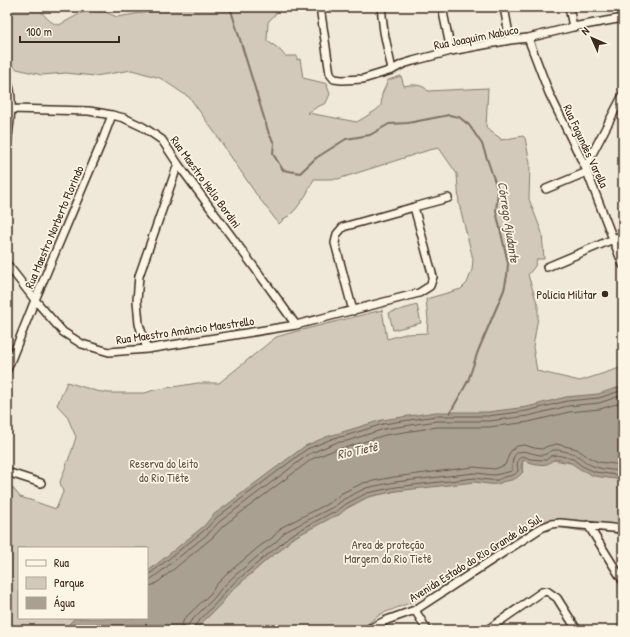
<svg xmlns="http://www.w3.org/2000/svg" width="630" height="637" font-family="'Patrick Hand',sans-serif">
<rect width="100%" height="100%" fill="#f0e9d9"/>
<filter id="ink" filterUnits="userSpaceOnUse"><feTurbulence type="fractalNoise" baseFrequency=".025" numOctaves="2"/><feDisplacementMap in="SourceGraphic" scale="8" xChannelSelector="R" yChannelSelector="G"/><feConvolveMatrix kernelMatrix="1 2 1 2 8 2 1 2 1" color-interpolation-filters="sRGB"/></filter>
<g filter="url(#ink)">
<path fill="#d2c9ba" stroke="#867a6c" d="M7,7H38C44,15 49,23 59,25L87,10L101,12L103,11L117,17L153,11L151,7H282L268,22L267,41L278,48L285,56H297V60L300,59L303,78L328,84L327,86L330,94L326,103L317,107L308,113L357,122L375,111L381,106L382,94L388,80L401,76L404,86C412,84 423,84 428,91L488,88L486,128L500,138L501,140L523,136L525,138L530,163L529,199L542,233L544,259H537L535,266L528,275L538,306V317L533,347L537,371L580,381L623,367V405L577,413L147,578V548H19V618H88L77,630H7V481L20,497L30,500L56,509L63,492L60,482L72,450L76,437L67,416L57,405L67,382L96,391L109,393H145L154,390L198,383H219L276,337L290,333L382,310L387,339L405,334L427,333L428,320L426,299L461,289L467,283L472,270L473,259L459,204L457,174L439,148L429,150L338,179H314L306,195L296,209L289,216L285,218L279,224L256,194L215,133L190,98L160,78L132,70L95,76L66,73L42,75L17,69L10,64L7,59Z
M417,305L421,323L393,330L389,313Z
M523,459L553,460L571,463L623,479V523H616L617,534L613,532L582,531L551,526L533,530L513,541L440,586L412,602L381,614L359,630H195L222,603L227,596L238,585L269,558L282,549L291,539L368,497L396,491L522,472Z"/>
<path fill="#aaa091" stroke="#7e7163" d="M623,386V480L594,476L580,469L571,463L556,459C552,460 550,463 547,464C540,466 528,462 523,460L521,466L523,472C516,479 516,479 507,481C503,481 501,483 498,484C490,485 482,483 475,482L396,491L368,497L348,507L339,515L333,517L291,539L282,549L269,558L238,585L227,596L222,603L195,630H63L75,618H147V572L204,526L213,515L227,505L246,490L305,446L326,437L382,420L436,412H488L527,407L566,397L598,394Z"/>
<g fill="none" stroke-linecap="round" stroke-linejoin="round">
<path stroke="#67594c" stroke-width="1" d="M147,574L151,573L206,529L216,518L307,449L334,438L345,436L383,424L436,416H488L527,411L567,401L599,398L623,390
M147,580L151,579L154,577L209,533L219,522L309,454L335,443L347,441L384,429L437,421H489L528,416L568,406L599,403L623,395
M147,586L153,585L158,582L213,537L223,526L312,459L337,449L348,447L385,435L437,427H489L529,422L569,412L600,409L623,402
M181,630L182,625L184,619L211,593L216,585L228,573L260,546L272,538L282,527L331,502L342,493L363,483L394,477L473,467L495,469L505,465L510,452L517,446L525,445L534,448L542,449L548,446L557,444L577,449L588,457L598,462L623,465
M187,630L188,626L190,622L215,597L220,590L232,578L264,551L276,542L285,532L329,509L334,507L344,499L366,488L395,482L474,473C481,473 488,475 495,475C499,474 508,472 512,471C512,467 512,463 513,459C518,444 533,456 543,455C548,454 551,449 557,450C560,450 572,453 575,454C582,458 587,465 596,467C604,470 614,470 623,471
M192,630L194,626L219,600L224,593L235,582L267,555L279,546L289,536L331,513L336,512L346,504L367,493L396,487L475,478C482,479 490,481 498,480C498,480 503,477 504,477C511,475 513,477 518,471C517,465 516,458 523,456L530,459L543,460H546L551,456L557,455L573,459L582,466L595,472L623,476"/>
<path stroke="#7e7163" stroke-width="2" d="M230,7L269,134L274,143L273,154L283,170L300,173L316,158L346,139L370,135L389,124L408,123L449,115L459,117L469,125L482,144L498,191L496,211L508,263L507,276L504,290L478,351L468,381L450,413"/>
<g stroke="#3b2a1e" stroke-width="10">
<path id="minor" d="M320,7L330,74L334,79L342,80L363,79L392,70L403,64L413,61L451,51L510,40L528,38L573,27L623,18
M381,7L384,32L392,70
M442,7L451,51
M504,7L510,40
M569,7L573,27
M528,38L549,93L586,169L623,265
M7,81C15,95 9,128 7,144
M11,109L89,111L112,115L124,118L143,127L162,140L178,164L271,290L296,325
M586,169L592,154L623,95
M546,189L587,172
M414,207L448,198
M7,264L35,300L63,332L82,344L109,352L147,349L296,325L419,293L430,286L433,277L414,207L343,227L337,234L335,243L353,311
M547,267L623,235
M147,349L139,324L137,301L139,276L178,164
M7,370L35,300L101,144L112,115
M7,472L41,483
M588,525L623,581
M415,610L427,630
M367,630L387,620L415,610L541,528L551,524L560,523L623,529
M487,630L542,592L547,591L557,598L577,630"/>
</g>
<use href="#minor" stroke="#fcf5e5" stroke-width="7"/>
</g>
</g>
<circle fill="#3b2a1e" stroke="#fcf5e5" stroke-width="1.5" cx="605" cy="294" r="4"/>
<g text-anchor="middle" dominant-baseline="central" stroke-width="3.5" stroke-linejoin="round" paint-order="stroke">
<g font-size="12" fill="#3b2a1e" stroke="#fcf5e5">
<text transform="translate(476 37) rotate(-11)">Rua Joaquim Nabuco</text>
<text transform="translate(586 146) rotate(65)">Rua Fagundes Varella</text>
<text transform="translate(206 182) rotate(54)">Rua Maestro Helio Bordini</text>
<text transform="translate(54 227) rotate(-67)">Rua Maestro Norberto Florindo</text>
<text transform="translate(185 330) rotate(-8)">Rua Maestro Amâncio Maestrello</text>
<text transform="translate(475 558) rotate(-32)">Avenida Estado do Rio Grande do Sul</text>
</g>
<g font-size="12" fill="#3b2a1e" stroke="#fcf5e5" text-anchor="end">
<text x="597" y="294">Polícia Militar</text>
</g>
<g font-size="12" fill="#615245" stroke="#fcf5e5">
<text x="164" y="463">Reserva do leito<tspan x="164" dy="14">do Rio Tiête</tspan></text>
<text x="388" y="544">Area de proteção<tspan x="388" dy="14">Margem do Rio Tietê</tspan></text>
</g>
<g font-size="13" font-style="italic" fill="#625346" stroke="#fcf5e5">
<text transform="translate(509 222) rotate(81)">Córrego Ajudante</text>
<text transform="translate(357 450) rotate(-12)">Rio Tietê</text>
</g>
</g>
<rect width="630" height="637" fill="none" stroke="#fcf5e5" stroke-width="24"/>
<rect x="12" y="12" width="606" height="613" fill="none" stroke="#3b2a1e" stroke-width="1.5" filter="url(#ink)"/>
<rect x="18" y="547" width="130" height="72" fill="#fcf5e5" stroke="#afa495"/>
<rect x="26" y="560" width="20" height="6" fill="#fcf5e5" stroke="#afa495"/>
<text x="54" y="567" font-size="12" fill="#3b2a1e">Rua</text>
<rect x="26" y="577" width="20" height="12" fill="#d2c9ba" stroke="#afa495"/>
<text x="54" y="587" font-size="12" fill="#3b2a1e">Parque</text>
<rect x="26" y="597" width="20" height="12" fill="#aaa091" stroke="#afa495"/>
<text x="54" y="607" font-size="12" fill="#3b2a1e">Água</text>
<g transform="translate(592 38) rotate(315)" stroke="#fcf5e5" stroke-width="3" paint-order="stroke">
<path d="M0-3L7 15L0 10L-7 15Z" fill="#3b2a1e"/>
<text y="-6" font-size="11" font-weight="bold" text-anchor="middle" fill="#3b2a1e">N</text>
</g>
<path d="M20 36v6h99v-6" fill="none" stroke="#3b2a1e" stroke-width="2"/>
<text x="26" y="36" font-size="12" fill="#3b2a1e" stroke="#fcf5e5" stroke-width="3" paint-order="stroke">100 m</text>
</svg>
